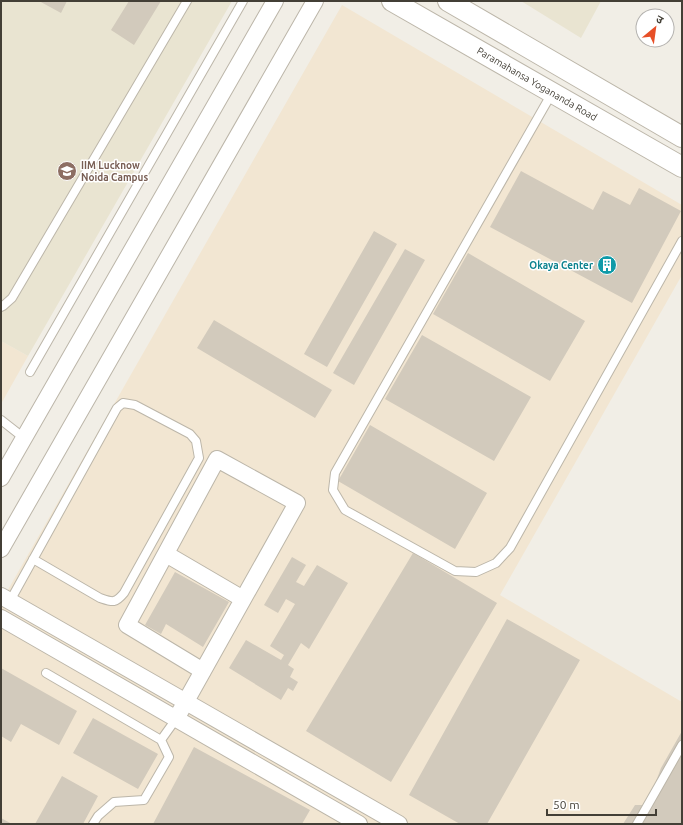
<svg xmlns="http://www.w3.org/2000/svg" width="683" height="825" font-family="Ubuntu,'Noto Sans Devanagari',sans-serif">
<rect width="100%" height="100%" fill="#f1eee6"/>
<path fill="#f2e6d2" d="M342,5L682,205V275L500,595L682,702V824H1V602Z
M1,341L28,356L1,404Z"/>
<path fill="#e9e4d1" d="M1,1H232L28,356L1,341Z
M521,1H601L581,38Z"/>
<path fill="#d2cabc" d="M39,1H67L61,13Z
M129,1H161L134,45L111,30Z
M521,171L593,210L603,191L630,205L639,188L681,211L632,303L490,227Z
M374,231L397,244L327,367L304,354Z
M405,249L425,260L354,385L333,373Z
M468,253L585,321L550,381L433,314Z
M214,320L332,390L315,418L197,348Z
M422,335L531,397L494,461L385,399Z
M370,425L487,493L455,549L338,481Z
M413,553L497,603L391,782L306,731Z
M292,557L306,565L296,582L304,586L317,565L348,583L309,649L301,643L288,665L294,669L290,677L298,682L293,691L288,688L281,700L229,668L246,640L281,660L284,655L270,646L295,604L286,599L278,613L264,605Z
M175,572L229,602L203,647L166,624L161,634L145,625Z
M507,619L580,660L487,824H460L409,795Z
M1,668L77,711L59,745L21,724L11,742L1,736Z
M93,718L158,754L138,789L73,753Z
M682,731V824H623L635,805H647L661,768Z
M194,747L310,810L302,824H153Z
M62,776L98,796L83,824H35Z
M1,818L12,824H1Z"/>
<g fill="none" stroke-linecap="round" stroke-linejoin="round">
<g stroke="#bcb6a9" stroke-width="10">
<path id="service" d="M552,93L335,473L333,490L345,510L455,571L476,572L496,563L510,548L682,241
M1,307L3,306L12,298L187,1
M30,372L243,1
M1,420L24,438
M10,601L117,408L123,403L135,405L190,434L196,441L199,458L124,593C115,604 112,602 100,598L33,559
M46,673L161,740L169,757L144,800L114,802L98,816L93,824
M161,740L176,719
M637,824L682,745"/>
</g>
<g stroke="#bcb6a9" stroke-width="18">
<path id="minor" d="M1,478L275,1
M1,549L315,1
M166,554L243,599
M1,596L399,824
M1,618L359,824
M176,719L297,503L217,459L127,625L203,671"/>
</g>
<g stroke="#bcb6a9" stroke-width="22">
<path id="tertiary" d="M392,1L682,167
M448,1L682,137"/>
</g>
<use href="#service" stroke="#fff" stroke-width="8"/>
<use href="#minor" stroke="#fff" stroke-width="16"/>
<use href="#tertiary" stroke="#fff" stroke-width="20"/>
</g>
<defs>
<g id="university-disc" transform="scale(1)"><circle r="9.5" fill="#8d6e63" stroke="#fff"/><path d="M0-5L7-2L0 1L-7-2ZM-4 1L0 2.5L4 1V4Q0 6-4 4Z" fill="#fff"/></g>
<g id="building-disc" transform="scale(1)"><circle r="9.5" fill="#0f9aa8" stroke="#fff"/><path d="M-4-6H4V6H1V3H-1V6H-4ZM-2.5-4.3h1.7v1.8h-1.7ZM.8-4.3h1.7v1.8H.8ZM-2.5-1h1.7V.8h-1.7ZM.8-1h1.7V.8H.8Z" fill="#fff"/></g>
</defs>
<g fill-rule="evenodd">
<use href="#university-disc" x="67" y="171"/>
<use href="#building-disc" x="607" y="265"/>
</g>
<g text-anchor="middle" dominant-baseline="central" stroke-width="3" stroke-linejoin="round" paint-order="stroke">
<g font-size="10" fill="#433f36" stroke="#fff">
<text transform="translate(537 84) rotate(30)">Paramahansa Yogananda Road</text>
</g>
<g font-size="10" font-weight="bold" fill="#785e54" stroke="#fff" text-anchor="start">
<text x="81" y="165">IIM Lucknow<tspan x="81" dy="12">Noida Campus</tspan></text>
</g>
<g font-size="10" font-weight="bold" fill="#0d838f" stroke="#fff" text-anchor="end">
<text x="593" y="265">Okaya Center</text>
</g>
</g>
<rect width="683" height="825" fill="none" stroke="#433f36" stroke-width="4"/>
<g transform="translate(655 28) rotate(29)"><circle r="19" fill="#ffffff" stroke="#b4b2af"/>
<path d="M0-3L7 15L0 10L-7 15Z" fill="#e74f27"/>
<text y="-6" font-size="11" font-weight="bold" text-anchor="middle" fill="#433f36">उ</text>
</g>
<path d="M547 809v6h109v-6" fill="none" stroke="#433f36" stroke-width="2"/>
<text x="553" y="809" font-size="12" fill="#433f36" stroke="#ffffff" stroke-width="3" paint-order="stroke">50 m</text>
</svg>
